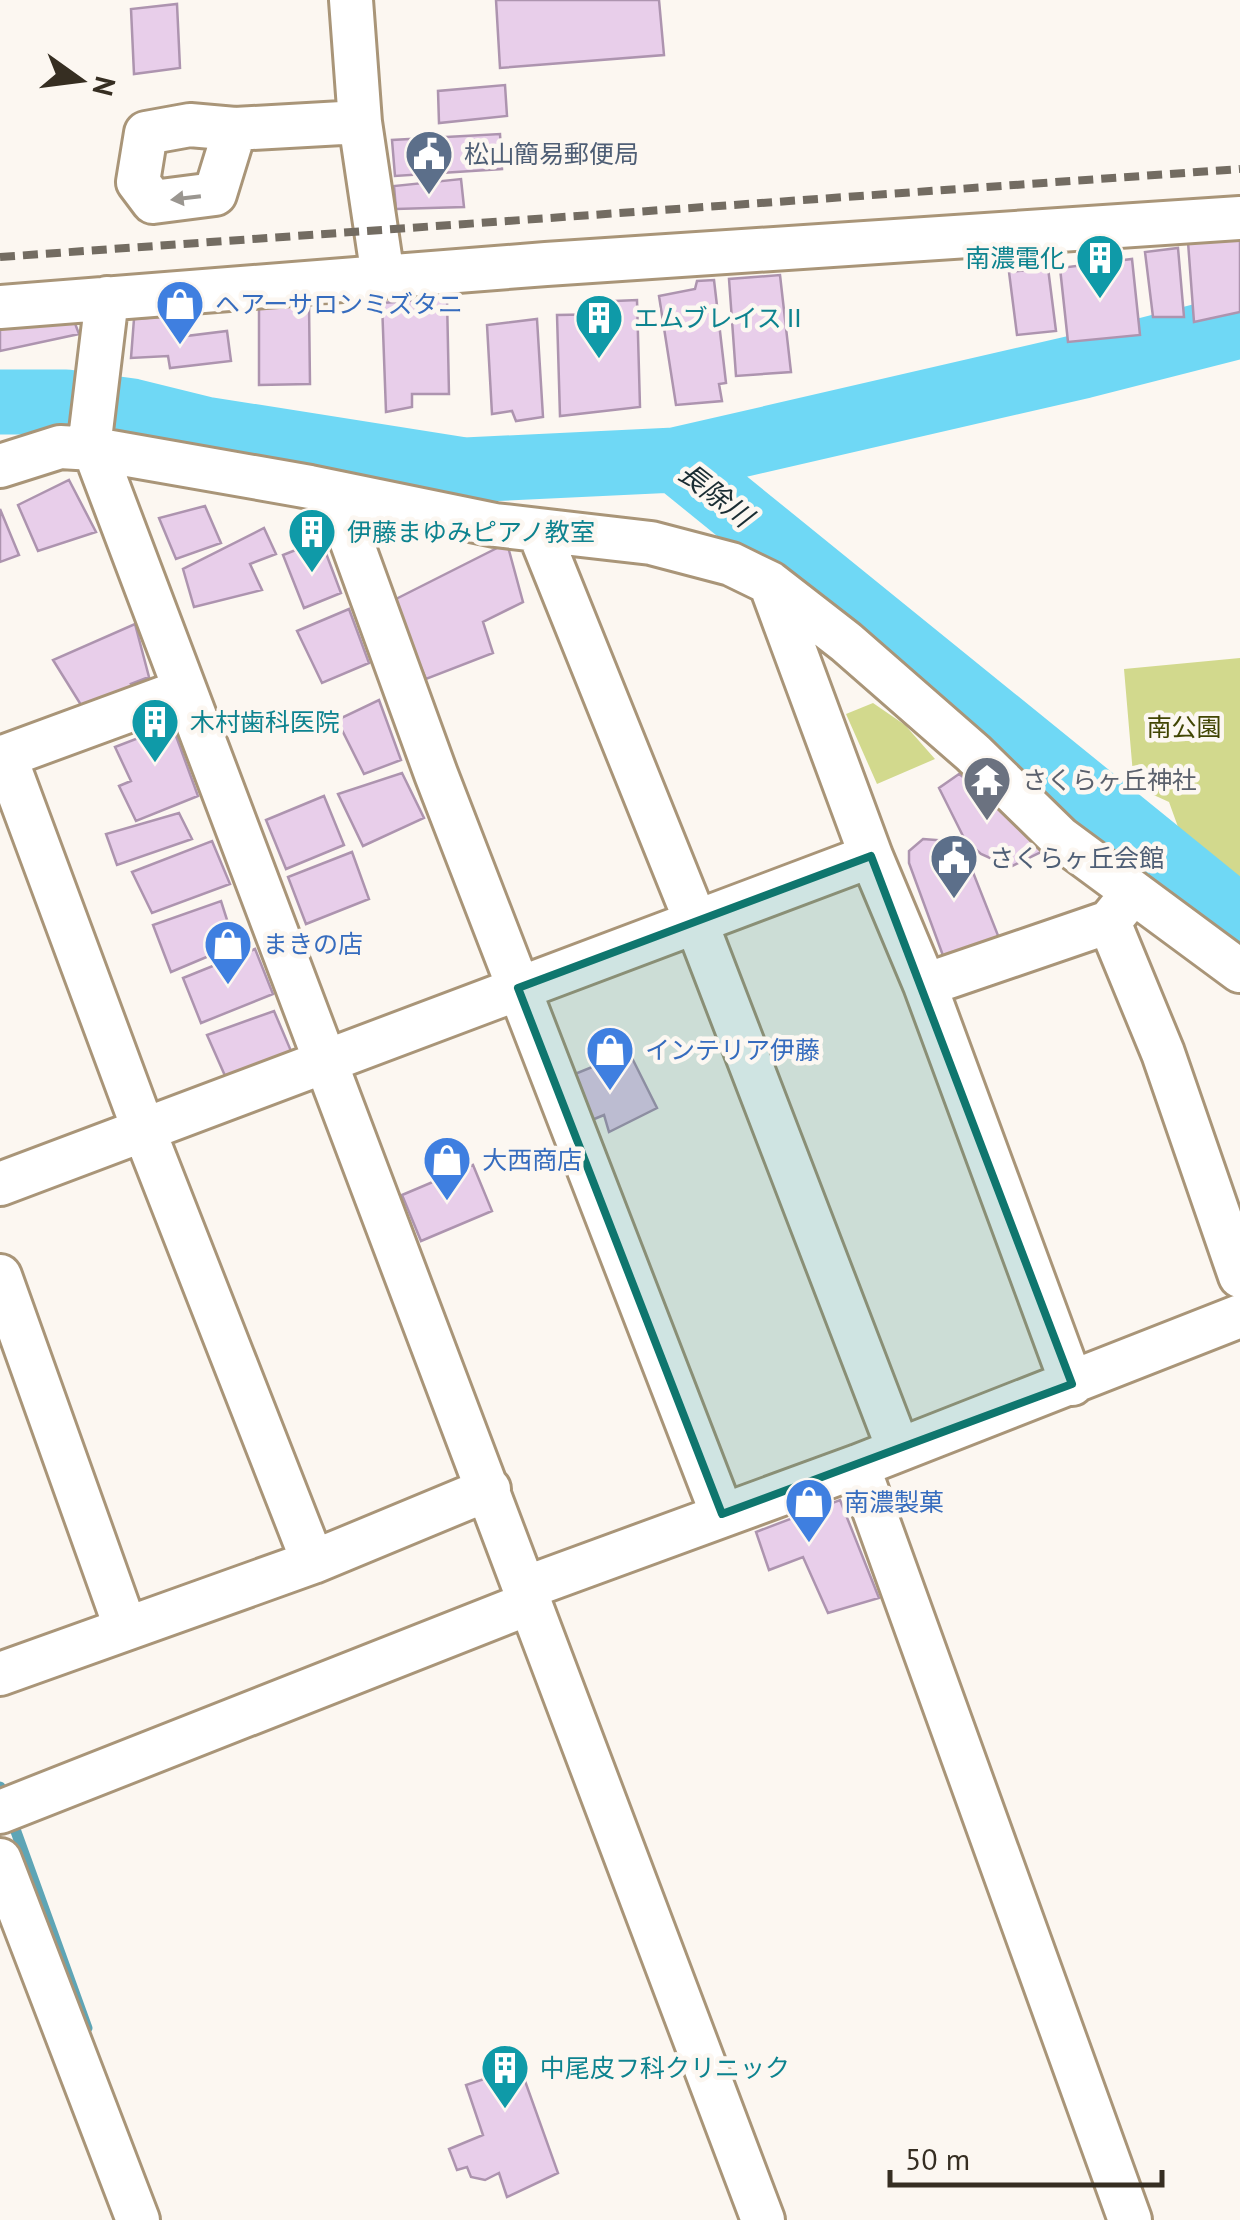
<svg xmlns="http://www.w3.org/2000/svg" width="1240" height="2220" font-family="'PT Sans','Noto Sans JP',sans-serif">
<rect width="100%" height="100%" fill="#fcf7f1"/>
<path fill="#d2d98d" d="M1240,658V884L1182,838L1169,802L1134,786L1124,669Z
M873,703L905,725L935,759L877,784L846,714Z"/>
<g fill="none" stroke-linecap="round" stroke-linejoin="round">
<path stroke="#5ea5b6" stroke-width="11" d="M0,1787V1788
M10,1815L87,2028"/>
<path stroke="#6fd8f5" stroke-width="65" d="M0,402H66L132,411L205,429L465,470L675,460L1083,366L1240,326
M675,460L1240,918"/>
</g>
<path fill="#e8ceea" stroke="#ad94af" stroke-width="2.5" d="M496,0H659L664,55L500,68Z
M177,4L180,68L134,74L131,9Z
M505,85L507,116L439,123L438,91Z
M500,134L502,169L395,176L392,140Z
M461,179L464,207L396,209L394,186Z
M1240,239V312L1194,322L1188,242Z
M1178,248L1184,317H1153L1145,252Z
M1132,259L1140,335L1068,342L1060,268Z
M1048,268L1056,331L1017,335L1009,272Z
M780,275L791,372L736,376L729,279Z
M714,280L726,383L719,384L722,401L676,405L659,296L695,289L697,281Z
M447,298L449,394H412V407L386,412L382,303Z
M637,300L640,407L560,416L557,315L611,314L615,301Z
M309,304L310,384L259,385V305Z
M183,315L186,336L227,331L231,361L170,368L168,356L131,358L134,319Z
M73,318L79,334L0,351V328Z
M537,319L543,417L516,421L512,411L492,414L487,325Z
M69,480L96,532L38,551L18,505Z
M205,506L221,543L176,559L159,518Z
M0,509L19,555L0,562Z
M264,528L276,554L250,564L262,590L194,607L183,569Z
M321,540L341,593L304,608L283,555Z
M507,543L523,602L483,622L493,653L426,679L392,601Z
M349,609L369,663L322,683L297,631Z
M135,624L149,677L131,684L137,694L86,713L53,660Z
M379,700L401,760L364,774L337,720Z
M172,725L198,796L136,821L119,786L131,781L115,747Z
M402,773L424,818L363,846L338,794Z
M959,774L1001,805L1043,851L1010,867L981,854L965,840L939,788Z
M324,796L344,845L286,869L266,820Z
M179,813L192,839L117,865L106,834Z
M923,839L961,842L999,938L945,961L909,863V851Z
M212,841L230,884L152,913L132,872Z
M352,852L369,899L306,924L288,877Z
M221,901L235,945L171,972L153,925Z
M255,949L273,994L201,1023L183,978Z
M274,1011L294,1058L230,1087L207,1035Z
M629,1052L657,1108L609,1132L604,1115L582,1124L565,1078Z
M473,1165L492,1211L421,1241L402,1195Z
M840,1500L879,1598L828,1613L803,1557L769,1570L756,1532Z
M520,2067L558,2173L507,2197L499,2173L485,2180L471,2177L467,2167L457,2170L449,2149L483,2135L466,2085Z"/>
<g fill="none" stroke-linecap="round" stroke-linejoin="round">
<g stroke="#a99578" stroke-width="48">
<path id="minor" d="M351,0L360,122L383,277
M235,129L215,194L153,202L138,182L146,133L190,125L235,129L360,122
M107,298L91,431L94,449L763,2220
M0,307L546,264L1240,218
M0,466L60,447L94,449L310,487L495,525L651,543L731,564L770,583L846,642L973,753L1060,838L1240,971
M334,493L436,774L722,1514
M539,532L696,922L898,1448
M770,583L871,856L925,985L1072,1384
M5,756L143,1128L313,1562
M0,758L185,690
M1109,922L1163,1053L1240,1276
M925,985L1109,922L1127,900
M0,1184L871,856
M0,1276L126,1629
M858,1466L1130,2220
M525,1588L858,1466L1240,1316
M0,1674L313,1562L489,1489
M0,1812L530,1603
M0,1860L138,2220"/>
</g>
<use href="#minor" stroke="#fff" stroke-width="42"/>
<path stroke="#736c62" stroke-width="8" stroke-dasharray="15 8" stroke-linecap="butt" d="M0,257L1240,169"/>
</g>
<defs><path id="oneway-solid" d="M-6-.8H1V-3.2L6.5 0L1 3.2V.8H-6Z" transform="scale(2.5)"/></defs>
<use fill="#9a9690" href="#oneway-solid" transform="translate(186 198) rotate(173)"/>
<path fill="#0f766e" fill-opacity="0.2" stroke="#0f766e" stroke-width="8" stroke-linejoin="round" d="M871,856L1072,1384L722,1514L518,988Z"/>
<defs>
<g id="civic-pin" transform="scale(2.5)"><path d="M0 17L-7.5 6A9.5 9.5 0 1 1 7.5 6Z" fill="#5c6f8a" stroke="#fcf7f1"/><path d="M-.6-6.5H3V-4.5H.6V-3L4-1V1h2V6H-6V1h2V-1L-.6-3ZM-1.2 2.5V6h2.4V2.5Z" fill="#fff"/></g>
<g id="building-pin" transform="scale(2.5)"><path d="M0 17L-7.5 6A9.5 9.5 0 1 1 7.5 6Z" fill="#0f9aa8" stroke="#fcf7f1"/><path d="M-4-6H4V6H1V3H-1V6H-4ZM-2.5-4.3h1.7v1.8h-1.7ZM.8-4.3h1.7v1.8H.8ZM-2.5-1h1.7V.8h-1.7ZM.8-1h1.7V.8H.8Z" fill="#fff"/></g>
<g id="shop-pin" transform="scale(2.5)"><path d="M0 17L-7.5 6A9.5 9.5 0 1 1 7.5 6Z" fill="#3f7fe0" stroke="#fcf7f1"/><path d="M-5-2.5h2.3a2.7 3.5 0 0 1 5.4 0H5L5.5 6h-11ZM-1.5-2.5h3a1.5 2.3 0 0 0-3 0Z" fill="#fff"/></g>
<g id="temple-pin" transform="scale(2.5)"><path d="M0 17L-7.5 6A9.5 9.5 0 1 1 7.5 6Z" fill="#6b7280" stroke="#fcf7f1"/><path d="M0-6L5-2H3V0L6.5 2.5H4V6H1.5V3h-3V6H-4V2.5H-6.5L-3 0V-2H-5Z" fill="#fff"/></g>
</defs>
<g fill-rule="evenodd">
<use href="#civic-pin" x="429" y="154"/>
<use href="#building-pin" x="1100" y="258"/>
<use href="#shop-pin" x="180" y="304"/>
<use href="#building-pin" x="599" y="318"/>
<use href="#building-pin" x="312" y="532"/>
<use href="#building-pin" x="155" y="722"/>
<use href="#temple-pin" x="987" y="780"/>
<use href="#civic-pin" x="954" y="858"/>
<use href="#shop-pin" x="228" y="944"/>
<use href="#shop-pin" x="610" y="1050"/>
<use href="#shop-pin" x="447" y="1160"/>
<use href="#shop-pin" x="809" y="1502"/>
<use href="#building-pin" x="505" y="2068"/>
</g>
<g text-anchor="middle" dominant-baseline="central" stroke-width="9" stroke-linejoin="round" paint-order="stroke">
<g font-size="25" fill="#4e5e75" stroke="#fcf7f1" text-anchor="start">
<text x="464" y="154">松山簡易郵便局</text>
<text x="989" y="858">さくらヶ丘会館</text>
</g>
<g font-size="25" fill="#0d838f" stroke="#fcf7f1" text-anchor="start">
<text x="1065" y="258" text-anchor="end">南濃電化</text>
<text x="634" y="318">エムブレイスⅡ</text>
<text x="347" y="532">伊藤まゆみピアノ教室</text>
<text x="190" y="722">木村歯科医院</text>
<text x="540" y="2068">中尾皮フ科クリニック</text>
</g>
<g font-size="25" fill="#366cbe" stroke="#fcf7f1" text-anchor="start">
<text x="215" y="304">ヘアーサロンミズタニ</text>
<text x="263" y="944">まきの店</text>
<text x="645" y="1050">インテリア伊藤</text>
<text x="482" y="1160">大西商店</text>
<text x="844" y="1502">南濃製菓</text>
</g>
<g font-size="25" fill="#414503" stroke="#fcf7f1">
<text x="1184" y="727">南公園</text>
</g>
<g font-size="25" fill="#5b616d" stroke="#fcf7f1" text-anchor="start">
<text x="1022" y="780">さくらヶ丘神社</text>
</g>
<g font-size="28" font-style="italic" fill="#1a2d33" stroke="#fcf7f1">
<text transform="translate(716 494) rotate(38)">長除川</text>
</g>
</g>
<g transform="translate(80 80) rotate(104)" stroke="#fcf7f1" stroke-width="8" paint-order="stroke">
<path d="M0-8L18 38L0 25L-18 38Z" fill="#362e22"/>
<text y="-15" font-size="28" font-weight="bold" text-anchor="middle" fill="#362e22">N</text>
</g>
<path d="M890 2170v15h272v-15" fill="none" stroke="#362e22" stroke-width="5"/>
<text x="905" y="2170" font-size="30" fill="#362e22" stroke="#fcf7f1" stroke-width="8" paint-order="stroke">50 m</text>
</svg>
